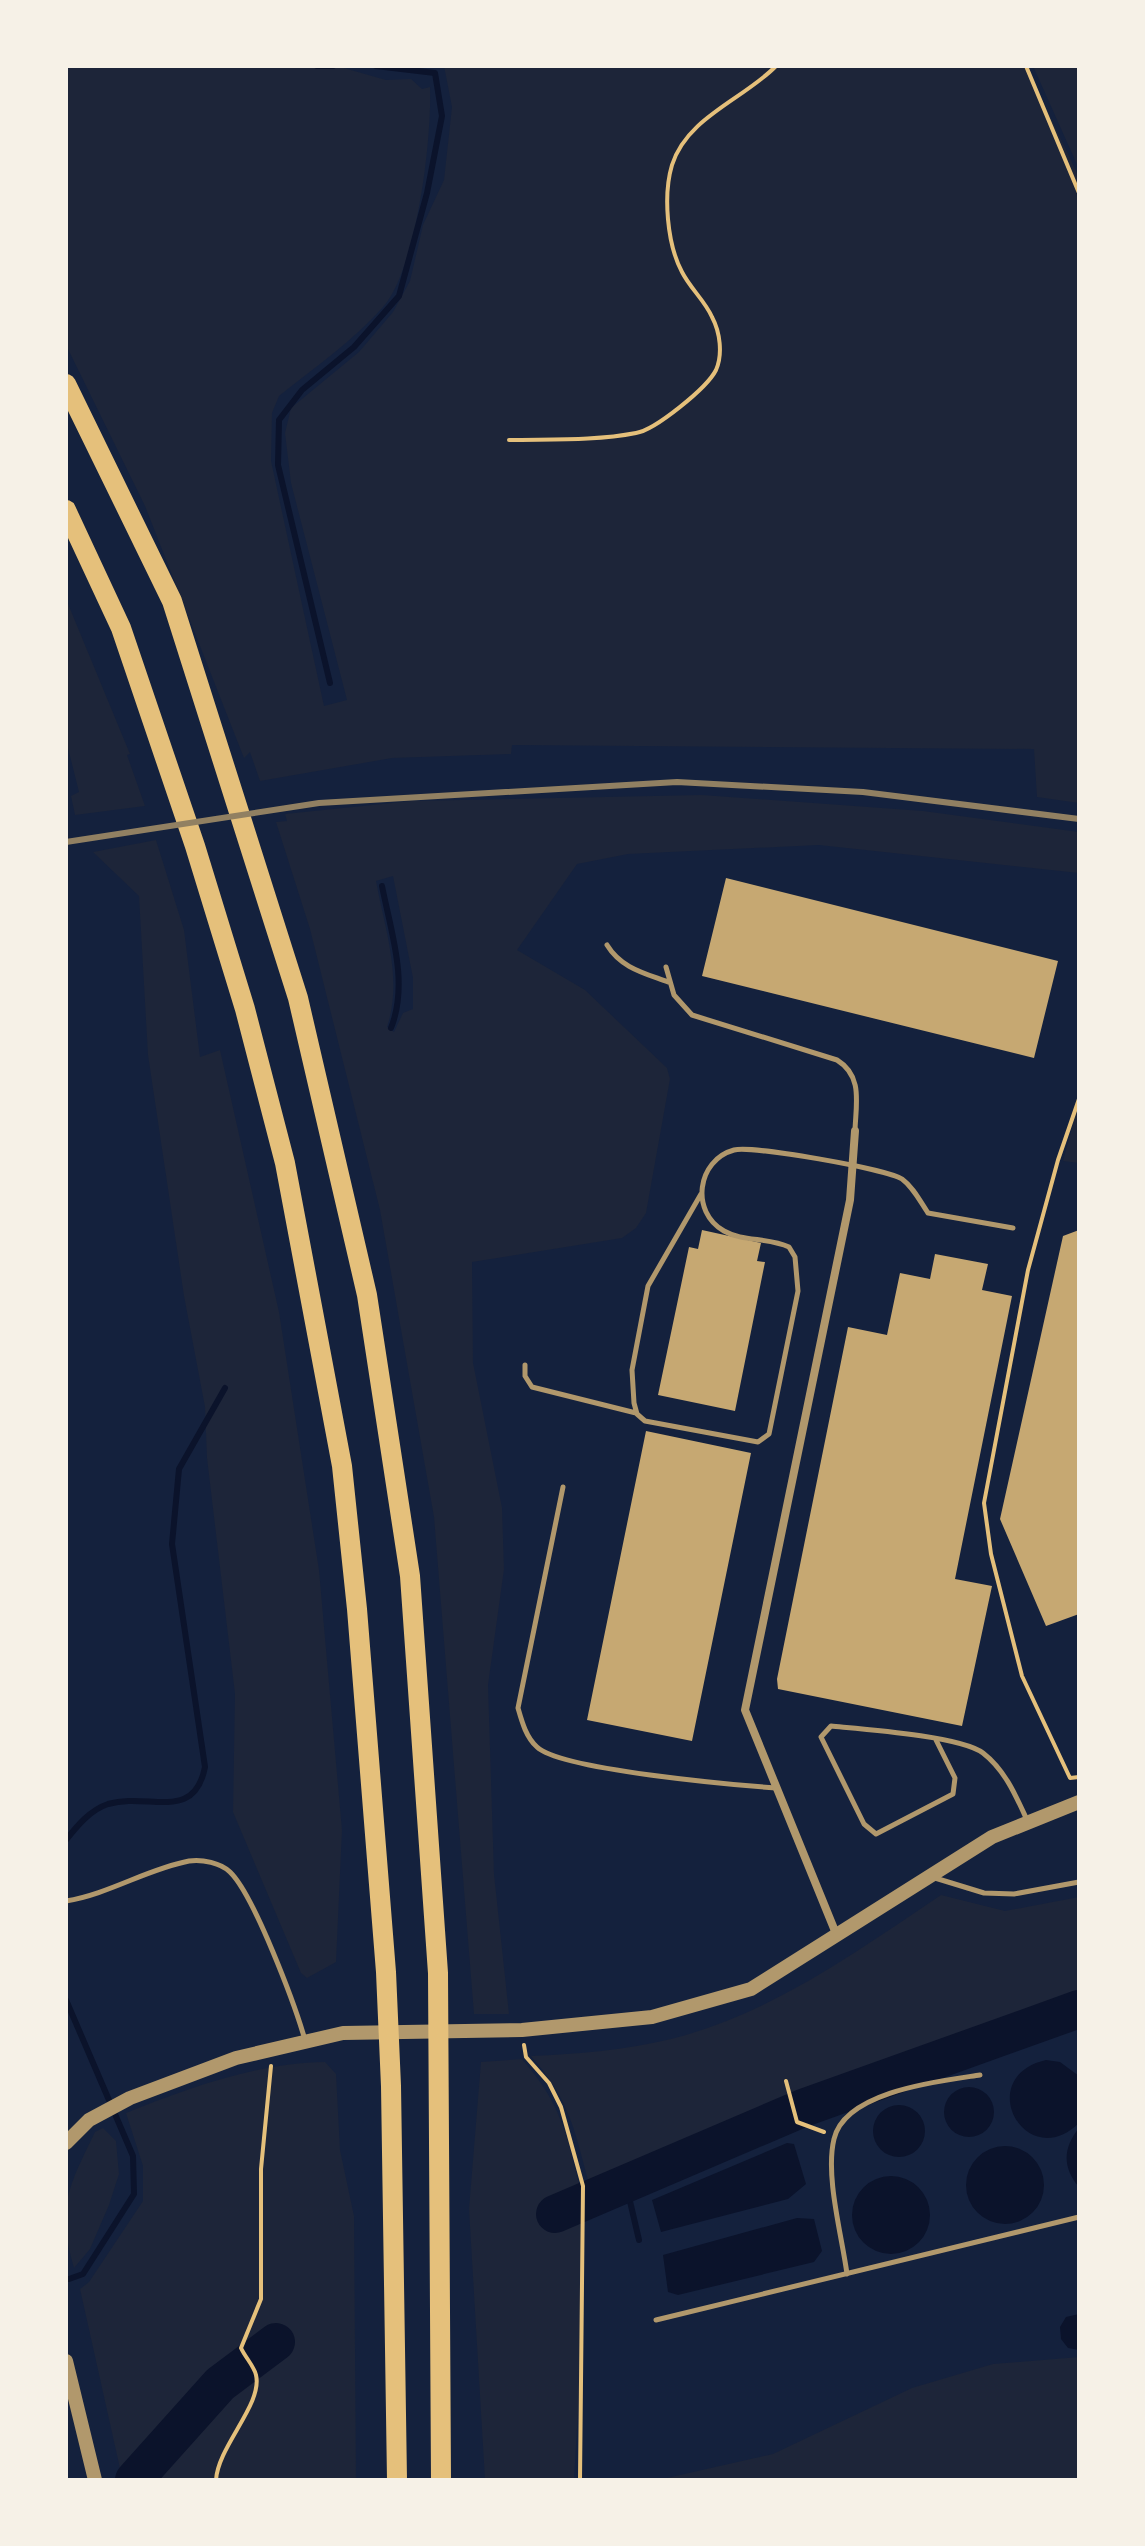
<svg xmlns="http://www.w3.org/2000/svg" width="1145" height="2546" font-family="'Fira Sans Condensed',sans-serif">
<rect width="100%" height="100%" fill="#14213d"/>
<path fill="#1d2539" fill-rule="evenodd" d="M66,66H337L386,80L411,79L422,89L430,87C432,138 417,269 383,307C353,341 314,368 279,396L272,413L271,461L324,706L347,700L291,483L285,433L291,408L359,352L393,312L410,281L423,225L444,180L452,107L444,66H1026L1079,177V803L1037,797L1034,749L512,745L511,754L392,758L260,781L250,752L244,758L145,506L66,345Z
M1033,66H1079V169Z
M66,599L130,754L127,755L145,806L75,815L71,796L79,792L66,740Z
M702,795L923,811L1079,832V873L819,845L628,854L577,864L517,950L585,990L667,1068L670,1079L646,1213L636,1228L622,1238L472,1262L473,1363L502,1508L504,1569L488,1685L494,1874L509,2014H474L434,1517L380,1210L310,929L276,822L287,821L285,814L411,801ZM393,876L413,978V1009L403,1013L394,1032L387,1027C403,979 385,930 376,881Z
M156,840L184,930L200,1057L220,1050L279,1312L319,1570L342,1830L336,1962L307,1978L301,1973L233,1812L235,1694L207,1458L205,1407L184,1296L148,1055L139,896L93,852Z
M1079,1108V1163L1063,1161L1076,1114Z
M941,1895L1005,1911L1079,1897V1993L1030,2008L589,2184C574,2128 570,2101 531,2056C577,2054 626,2050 671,2039C771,2014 856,1952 941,1895Z
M522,2059C561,2104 566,2132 580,2188L554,2203L555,2223L580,2209V2376L574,2480H485L469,2209L481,2062Z
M325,2062L336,2074L340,2150L354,2216L356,2480H149L223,2397L276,2351L275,2332L216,2370L121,2473L80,2289L89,2282L143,2201V2166L126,2113C189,2088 257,2063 325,2062Z
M103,2128L116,2141L119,2174L109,2205L90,2249L74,2268C56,2207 69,2186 95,2132Z
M1079,2357V2480H658L773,2454L912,2388L993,2364Z"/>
<path fill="#0b132b" d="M1046,2060L1060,2062L1079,2076V2123C1026,2175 972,2077 1046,2060Z
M944 2112a25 25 0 1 1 50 0a25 25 0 1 1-50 0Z
M873 2131a26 26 0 1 1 52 0a26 26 0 1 1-52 0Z
M1079,2128V2187C1062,2167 1063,2148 1079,2128Z
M787,2143L794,2144L806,2184L788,2199L661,2232L652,2200Z
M966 2185a39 39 0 1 1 78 0a39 39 0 1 1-78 0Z
M852 2215a39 39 0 1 1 78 0a39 39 0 1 1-78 0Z
M797,2218L814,2219L822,2251L814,2262L678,2295L668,2292L663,2255Z
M1079,2314V2350L1068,2348L1061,2339L1060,2327L1066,2317Z"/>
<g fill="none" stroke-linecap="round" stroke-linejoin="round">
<path stroke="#0b132b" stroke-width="6" d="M317,66H333
M330,683L278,465L279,420L302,390L354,347L399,296L427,193L442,116L435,73L376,66
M382,886C391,932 409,983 391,1028
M66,1840C77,1826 90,1810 108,1804C149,1792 194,1823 205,1767L172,1544L179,1469L225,1388
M66,2000L133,2156L134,2194L83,2274L69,2279
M622,2185L629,2197L639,2240"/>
<path stroke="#0b132b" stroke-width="38" d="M555,2214L803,2108L1079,2009
M134,2480L220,2384L276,2342"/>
</g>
<path fill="#c6a872" d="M726,878L1058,961L1034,1058L702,976Z
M702,1230L761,1243L757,1261L765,1262L735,1411L658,1395L689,1247L698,1249Z
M1079,1230V1614L1046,1626L1000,1519L1063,1236Z
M935,1254L988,1264L982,1290L1012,1296L955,1579L992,1586L962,1726L778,1689L777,1679L848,1327L887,1335L900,1273L930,1279Z
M646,1431L751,1453L692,1741L587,1720Z"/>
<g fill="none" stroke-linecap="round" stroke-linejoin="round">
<path stroke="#e5c07b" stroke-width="4" d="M1026,66L1079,193
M509,440C551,439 595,441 636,433C655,430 707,388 716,370C723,354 720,332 712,317C705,301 690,288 682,272C667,244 663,195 672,165C687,117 744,99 776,66
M1079,1099L1058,1160L1028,1270L984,1503L991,1554L1022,1676L1070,1778L1079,1777
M524,2045L526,2057L549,2083L561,2107L583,2186L580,2480
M786,2081L797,2122L824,2132
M216,2480C218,2446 263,2404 256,2375C254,2366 245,2357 241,2348L261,2299V2169L271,2066"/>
<path stroke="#b1986c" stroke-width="5" d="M607,945C621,968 644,973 668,982
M666,967L674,995L692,1015L837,1060C863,1076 856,1103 855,1130
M701,1194L648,1286L632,1370L634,1403L637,1414L645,1421L758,1442L769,1434L798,1291L795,1257L789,1247C768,1237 743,1242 724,1231C690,1212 697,1160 734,1150C751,1145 887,1169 902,1179C913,1187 920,1201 928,1213L1013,1228
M525,1365V1376L532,1387L636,1413
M563,1487L518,1708C522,1722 526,1737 537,1747C561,1770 735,1785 776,1788
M936,1740L955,1778L953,1794L876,1834L864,1824L821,1737L831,1726C862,1729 961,1736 983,1753C1005,1770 1016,1796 1027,1820
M935,1878L984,1893L1014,1894L1079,1882
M66,1901C109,1894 147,1869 189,1861C202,1859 221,1863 230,1872C254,1895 295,2005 305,2040
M847,2274C842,2236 825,2176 834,2139C845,2091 940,2081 980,2075
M656,2320L1079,2217"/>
<path stroke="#b1986c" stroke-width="8" d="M837,1936L745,1710L850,1200L855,1131"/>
<path stroke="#b1986c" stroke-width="14" d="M66,2143L89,2120L130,2098L236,2058L343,2033L522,2030L652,2017L751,1989L992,1837L1079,1802
M66,2361L95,2480"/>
<path stroke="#e5c07b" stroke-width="20" d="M66,384L172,601L298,998L367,1295L410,1576L438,1973L441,2480
M66,510L121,628L195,846L245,1009L285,1163L342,1466L357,1609L386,1972L391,2086L397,2480"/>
<path stroke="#918062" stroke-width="6" d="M66,842L319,803L677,782L863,792L1079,819"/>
</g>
<rect width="1145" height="2546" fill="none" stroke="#f6f1e7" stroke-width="136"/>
</svg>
